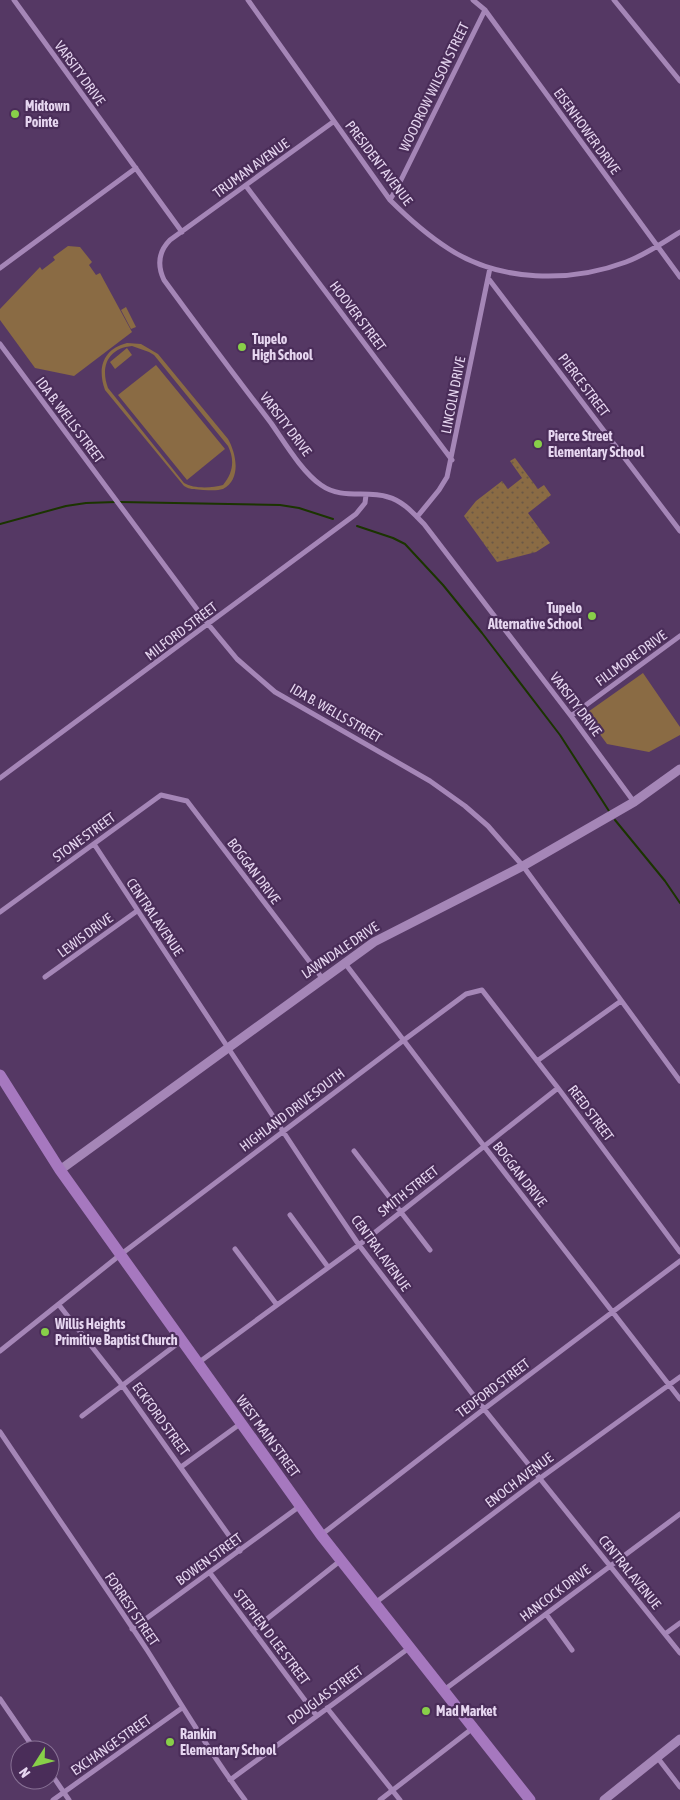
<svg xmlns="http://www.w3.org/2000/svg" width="680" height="1800" font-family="'Asap Condensed',sans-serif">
<defs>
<pattern id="grass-dots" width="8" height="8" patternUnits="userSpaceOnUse" patternTransform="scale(1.25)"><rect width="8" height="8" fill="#8a6b44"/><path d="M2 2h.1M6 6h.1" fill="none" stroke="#6b5846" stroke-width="1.8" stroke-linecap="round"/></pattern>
</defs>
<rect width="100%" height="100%" fill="#553864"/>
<path fill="url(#grass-dots)" d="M515,458L538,489L544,485L551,495L528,513L550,543L536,552L497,562L464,516L476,501L502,481L508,489L522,478L510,461Z"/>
<path fill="#8a6b44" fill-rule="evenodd" d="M68,246L80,247L92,262L89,265L96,275L100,273L132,332L74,376L35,368L0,320V309L40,267L42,270L55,260L53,257Z
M126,307L136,327L131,329L121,310Z
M127,343L141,344L158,354L228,439C236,453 242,479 223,489C217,491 209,490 203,490C196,489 190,490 184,486L105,390C97,368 103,349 127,343ZM132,346L149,352L154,355L228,446C235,460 233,473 223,485C212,488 194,489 184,483L108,388C100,367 108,348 132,346Z
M127,348L132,355L115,369L110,362Z
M156,365L225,449L187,480L118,395Z
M643,673L680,727V735L649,752L607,744L585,714Z"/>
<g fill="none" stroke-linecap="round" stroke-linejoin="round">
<path stroke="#1b3400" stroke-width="2" d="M120,502L280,505L299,508L333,519
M0,524L66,506L86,503L116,502
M357,526L393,538L405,544L443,585L482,633L560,735L609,811
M615,820L665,881L680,903"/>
<path stroke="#a586b7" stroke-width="5" d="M14,0L182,232
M248,0L390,200C408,218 427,235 449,249C500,282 570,283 626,262C645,255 663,243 680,232
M473,0L485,10L680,277
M614,0L680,81
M333,122L170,240C158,252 157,265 164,280C199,328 235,376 271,423C285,443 302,472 321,485C342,500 366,490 388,497C403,501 414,514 424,524L571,716L634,802
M246,186L452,460
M390,200L399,184L485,10
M0,268L136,168
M488,278L680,531
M0,344L208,624L237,659L275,692L430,781L465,806L488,826L523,866L680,1081
M417,517L439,490L447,477L490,268
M571,716L680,636
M0,778L356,514L365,503L366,495
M94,844L315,1180L359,1245L484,1409L680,1653
M0,912L161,795L187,801L322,978
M344,962L484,1146L680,1399
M45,977L137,911
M537,1061L621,1001
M354,1151L430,1250
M290,1215L328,1267
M235,1249L277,1305
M59,1305L122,1385L240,1551
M0,1351L120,1255L404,1040L466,994L482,990L558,1088L680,1252
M198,1363L359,1245L558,1088
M82,1416L181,1341
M0,1432C49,1505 99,1577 147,1650C179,1700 209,1752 245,1800
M181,1467L240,1424
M321,1535L484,1409L680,1261
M210,1573L316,1715
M375,1603L539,1479L680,1377
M546,1614L572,1650
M132,1629L300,1506
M253,1630L340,1561
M665,1634L680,1623
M444,1690L680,1514
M0,1699L35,1750
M327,1708L400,1800
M657,1757L680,1787
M50,1772L69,1800
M230,1780L409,1648
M53,1800L182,1708
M380,1800L473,1728"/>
<path stroke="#a586b7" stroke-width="9" d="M60,1170L374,942L523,866L634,802L680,769
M604,1800L680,1739"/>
<path stroke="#a678bf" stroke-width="11" d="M0,1075L60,1170L321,1535L530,1800"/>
</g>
<g fill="#88cf49" stroke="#4a2d59" stroke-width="2">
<circle cx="15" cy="114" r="5"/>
<circle cx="242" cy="347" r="5"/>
<circle cx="538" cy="444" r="5"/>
<circle cx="592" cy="616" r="5"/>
<circle cx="45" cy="1332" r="5"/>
<circle cx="426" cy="1711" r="5"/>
<circle cx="170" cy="1742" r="5"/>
</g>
<g text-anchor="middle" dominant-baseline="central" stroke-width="4.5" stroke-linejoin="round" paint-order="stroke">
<g font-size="14" fill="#e6d6f0" stroke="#4a2d59">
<text transform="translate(80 73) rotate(54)">VARSITY DRIVE</text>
<text transform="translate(434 87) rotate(-64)">WOODROW WILSON STREET</text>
<text transform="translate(587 131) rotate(54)">EISENHOWER DRIVE</text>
<text transform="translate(379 163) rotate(53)">PRESIDENT AVENUE</text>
<text transform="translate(251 168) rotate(-36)">TRUMAN AVENUE</text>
<text transform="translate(358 316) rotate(53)">HOOVER STREET</text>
<text transform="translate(584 385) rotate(53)">PIERCE STREET</text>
<text transform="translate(453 395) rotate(-79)">LINCOLN DRIVE</text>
<text transform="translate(70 420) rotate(53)">IDA B. WELLS STREET</text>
<text transform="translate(286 424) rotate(53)">VARSITY DRIVE</text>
<text transform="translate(181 631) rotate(-37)">MILFORD STREET</text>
<text transform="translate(631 658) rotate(-36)">FILLMORE DRIVE</text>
<text transform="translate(576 704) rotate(53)">VARSITY DRIVE</text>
<text transform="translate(336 713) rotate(30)">IDA B. WELLS STREET</text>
<text transform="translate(84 837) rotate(-36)">STONE STREET</text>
<text transform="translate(254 871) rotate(53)">BOGGAN DRIVE</text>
<text transform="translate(155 917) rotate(56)">CENTRAL AVENUE</text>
<text transform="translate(85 935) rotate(-36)">LEWIS DRIVE</text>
<text transform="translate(340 950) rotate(-34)">LAWNDALE DRIVE</text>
<text transform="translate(292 1110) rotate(-37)">HIGHLAND DRIVE SOUTH</text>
<text transform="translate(591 1113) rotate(53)">REED STREET</text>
<text transform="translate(520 1174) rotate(52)">BOGGAN DRIVE</text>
<text transform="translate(408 1191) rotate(-38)">SMITH STREET</text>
<text transform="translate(381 1253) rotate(54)">CENTRAL AVENUE</text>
<text transform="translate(493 1388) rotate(-37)">TEDFORD STREET</text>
<text transform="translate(161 1419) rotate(54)">ECKFORD STREET</text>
<text transform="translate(268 1436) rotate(54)">WEST MAIN STREET</text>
<text transform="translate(519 1480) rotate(-37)">ENOCH AVENUE</text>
<text transform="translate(209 1559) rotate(-36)">BOWEN STREET</text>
<text transform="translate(630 1572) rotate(51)">CENTRAL AVENUE</text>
<text transform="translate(555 1593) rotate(-37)">HANCOCK DRIVE</text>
<text transform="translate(132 1609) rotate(56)">FORREST STREET</text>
<text transform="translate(272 1637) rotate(53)">STEPHEN D LEE STREET</text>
<text transform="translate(325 1695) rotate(-36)">DOUGLAS STREET</text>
<text transform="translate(111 1745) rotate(-35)">EXCHANGE STREET</text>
</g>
<g font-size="14" font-weight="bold" fill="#e6d6f0" stroke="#4a2d59" text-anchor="start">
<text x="25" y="106">Midtown<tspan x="25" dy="16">Pointe</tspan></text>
<text x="252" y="339">Tupelo<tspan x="252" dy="16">High School</tspan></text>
<text x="548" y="436">Pierce Street<tspan x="548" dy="16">Elementary School</tspan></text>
<text x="582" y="608" text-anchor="end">Tupelo<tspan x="582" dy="16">Alternative School</tspan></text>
<text x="55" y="1324">Willis Heights<tspan x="55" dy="16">Primitive Baptist Church</tspan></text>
<text x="436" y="1711">Mad Market</text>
<text x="180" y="1734">Rankin<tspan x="180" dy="16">Elementary School</tspan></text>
</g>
</g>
<g transform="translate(35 1765) rotate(234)"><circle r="24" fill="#4a2d59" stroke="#887195"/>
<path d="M0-4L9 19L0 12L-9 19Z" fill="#88cf49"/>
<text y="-8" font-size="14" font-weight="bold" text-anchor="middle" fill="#e6d6f0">N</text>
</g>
</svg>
